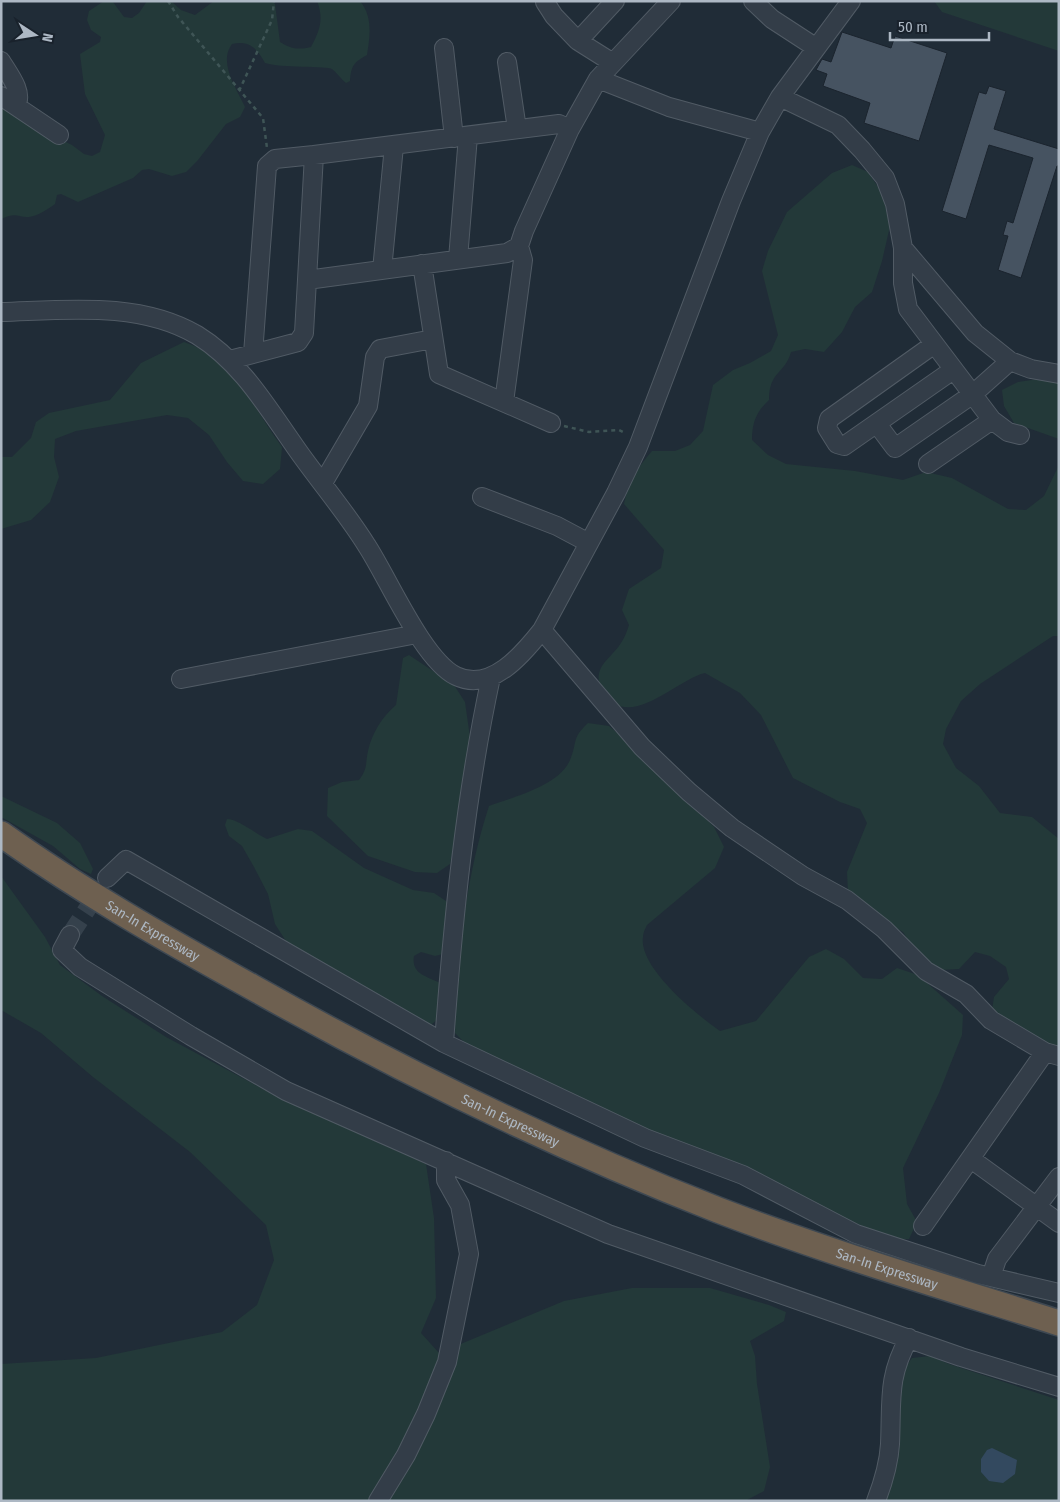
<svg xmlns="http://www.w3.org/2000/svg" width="1060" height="1502" font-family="'Fira Sans Condensed',sans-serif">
<rect width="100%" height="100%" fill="#202c37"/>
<path fill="#233939" d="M104,1L113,2L124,17L132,18L139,13L147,1H171L181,10L195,15L214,1H272L275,4L280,42C291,49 298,50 311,47C320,30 324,19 317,1H360C373,17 370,36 367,55C354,62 351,66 350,81L346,83C341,79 337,73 332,69C328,66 280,68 265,63C257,48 249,40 232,44C218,62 236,88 245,107L240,117L226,124L198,160L186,172L172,176L149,169L142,170L133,178L78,202L61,194L57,195L55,204C48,209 38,216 29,217C15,217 17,212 1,219V100L39,129L72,145L84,154L92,156L100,152L105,135L85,94L80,54L100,42L101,37L91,30L87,20L89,11Z
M934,1H1059V51L942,12Z
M852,165L868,172L882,193L890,226L882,261L872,292L855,307L842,332L824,352L805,349L791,352C785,374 769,371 769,400C756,412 752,423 752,440L768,455L786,464L855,471L903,480L926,472L952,478L1008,509L1026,510L1044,496L1059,465V636H1053L980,684L961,701L946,729L943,744L956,768L979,786L1000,813L1032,817L1059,839V1049C1035,1041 1011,1026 992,1010L994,997L1009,979L1006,967L990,956L975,952L959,969L940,970L921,960L903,932L871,913L848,893L847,872L867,823L860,809L840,802L793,778L761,715L740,693L705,673C677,679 628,733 604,692C599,685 597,679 600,670C604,660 616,652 621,643C625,637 627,631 629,625L622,610L629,589L661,568L664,550L624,504C628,482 638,467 652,451H675L690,445L703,431L713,385L733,370L750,363L771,351L778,335L762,271L768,251L787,212L832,173Z
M184,342C234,358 253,408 282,447L280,469L263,484L243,481L227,462L209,435L188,418L167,415L76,431L55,439L54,457L59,477L50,502L31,520L1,529V457H12L31,438L36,422L49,413L110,400L141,363Z
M1038,379L1059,382V439L1014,423L1004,406L1002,390L1018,382Z
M409,655L454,685L465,702L470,737L462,810L450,864L437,873L415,872L368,856L327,816L328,788L342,782L359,780C368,768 365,765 368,751C372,733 382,717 396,705L403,658Z
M588,723L609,726L639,751L714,827L724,847L715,868L647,925C645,929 643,933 643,937C638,967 697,1015 720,1031L756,1021L809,957L826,949L844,959L863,978L882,979L897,968L918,975L963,1015L962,1035L939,1093L903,1168L907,1204L917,1222L909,1239H895L860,1226L746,1166L620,1120L474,1052L455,1033C455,962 467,873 489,806C513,797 559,786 570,760C578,741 571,739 588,723Z
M1,796L57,823L80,843L93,869L91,874L80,869L53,846L1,817Z
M227,819C238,819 256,834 267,839L298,829L312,831L364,868L413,890L434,893L446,901L450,912L443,954L435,956L421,952L414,956C411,974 426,976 440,983C446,1000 444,1019 427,1027L291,949L275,924L268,894L254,867L242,846L229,836L225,825Z
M1,876L45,937L60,965L102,996L166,1037L276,1096L426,1164L434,1218L436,1298L421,1333L439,1353L564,1301L632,1288H710L769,1305L786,1312L784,1321L750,1341L755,1356L757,1384L770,1467L764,1491L745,1501H1V1364L96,1358L222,1332L257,1305L274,1260L266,1225L190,1152L93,1077L41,1033L1,1010Z
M930,1356L949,1364L1059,1400V1501H885L902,1372L912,1358Z"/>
<path fill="#33495f" d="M992,1448L1017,1460L1015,1474L1003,1483L989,1481L981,1472V1459L987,1450Z"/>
<path fill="#465361" stroke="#1b242e" d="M842,32L891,48L895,36L947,53L919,141L864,123L870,103L823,86L827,74L816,70L822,59L831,62Z
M989,86L1006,91L994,129L1059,149V166H1057L1021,278L998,270L1008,236L1003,235L1007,221L1013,223L1033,158L989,145L966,219L942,211L979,92L986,94Z"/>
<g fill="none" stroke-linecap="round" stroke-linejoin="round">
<path stroke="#35414c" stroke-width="18" stroke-dasharray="18 9" stroke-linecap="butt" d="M70,935L101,888"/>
<g stroke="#515b65" stroke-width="20">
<path id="minor" d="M753,1L772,19L815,47
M545,2L554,16L578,41L615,1
M578,41L613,63
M444,48L454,138
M1,61C8,73 24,92 16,105
M507,62L517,129
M598,79L669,107L760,132
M1,96L59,135
M780,97L838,125L862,150L885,178L895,204L903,248L975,333L1010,361L1031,369L1059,374
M903,248V283L908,309L992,420L1008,432L1020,435
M458,259L468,136
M422,264L439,374L551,423
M382,270L394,146
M307,280L507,253L519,246L524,231L570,129L598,79L671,1
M1,312C66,310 139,301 197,335C241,362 267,407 296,448C319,481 346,512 367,546C388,578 423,660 456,676C491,693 523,654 542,630L616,493L638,447L731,201L760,132L780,97L851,1
M933,345L829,419L827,428L837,444L844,446L953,370
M253,354L267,166L275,159L314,155
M230,360L298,342L304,333L314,155L559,124L570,129
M504,402L523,260L519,246
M877,424L895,448L973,394L1010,361
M928,464L992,420
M323,483L368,406L375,357L380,349L433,339
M482,497L557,526L589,543
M542,630L642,747L689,792L732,828L803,876L847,900L884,929L926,971L966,994L991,1020L1045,1052L1059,1056
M181,679L417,634
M107,878L126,860L444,1043L645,1138L743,1175L856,1234L978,1274L1059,1293
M70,935L62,950L80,967L191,1036L286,1091L608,1234L961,1357L1059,1387
M444,1043C453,920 465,798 491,677
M971,1159L1059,1223
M923,1226L1045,1052
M991,1277L997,1259L1059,1177
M378,1501L406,1455L426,1414L447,1362L469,1254L460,1205L446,1180V1161
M876,1501C883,1483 889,1462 890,1444C892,1401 887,1377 909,1338"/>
</g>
<g stroke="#3e4852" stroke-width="28">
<g id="highway">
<path id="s1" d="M1,834C81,891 167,940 252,987C403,1072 557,1147 718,1210C830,1253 945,1287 1059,1323"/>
</g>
</g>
<path stroke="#3f5556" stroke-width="2.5" stroke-dasharray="4 4" stroke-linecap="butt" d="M168,1L178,17L263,118L267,148
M239,91L272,20L274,1
M564,426L589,432L619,430L625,433"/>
<use href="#minor" stroke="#333d48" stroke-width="18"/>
<use href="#highway" stroke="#6e6050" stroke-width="25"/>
</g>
<g text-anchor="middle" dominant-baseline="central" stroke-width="5" stroke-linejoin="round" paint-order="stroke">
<g font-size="14" fill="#adb8c4" stroke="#19222c">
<text stroke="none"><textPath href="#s1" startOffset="180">San-In Expressway</textPath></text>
<text stroke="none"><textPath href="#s1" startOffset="585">San-In Expressway</textPath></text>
<text stroke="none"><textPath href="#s1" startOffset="990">San-In Expressway</textPath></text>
</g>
</g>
<rect width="1060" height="1502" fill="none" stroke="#adb8c4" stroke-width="5"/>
<g transform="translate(35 35) rotate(102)" stroke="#19222c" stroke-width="4" paint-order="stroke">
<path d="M0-4L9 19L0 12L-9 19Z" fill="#adb8c4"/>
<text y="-8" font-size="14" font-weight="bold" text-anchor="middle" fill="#adb8c4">N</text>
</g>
<path d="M890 32v8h99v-8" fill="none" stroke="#adb8c4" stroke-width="2.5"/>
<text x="898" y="32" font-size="15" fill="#adb8c4" stroke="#19222c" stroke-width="4" paint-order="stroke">50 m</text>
</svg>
